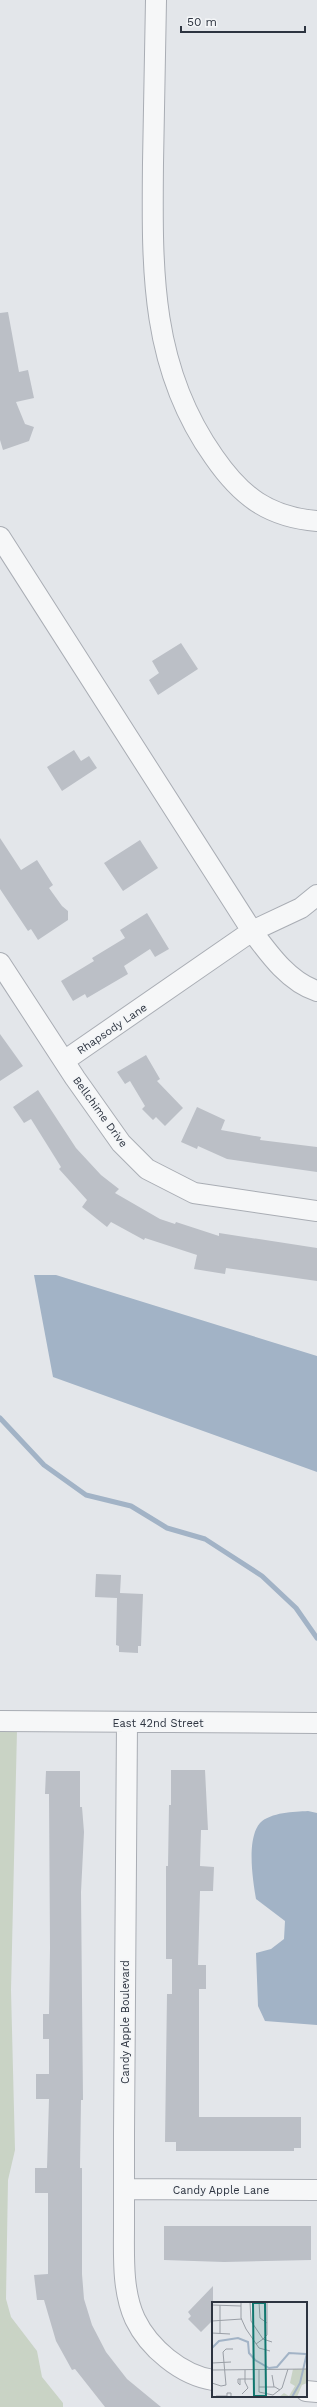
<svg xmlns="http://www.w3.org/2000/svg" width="317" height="2407" font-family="'Work Sans',sans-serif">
<rect width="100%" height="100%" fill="#e3e6ea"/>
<path fill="#c9d3c5" d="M0,1728L17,1730L11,1990L15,2150L8,2180L6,2299L11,2317L37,2351L42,2377L63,2403V2407H0Z"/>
<path fill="#a2b3c6" d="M34,1275H56L317,1356V1472L53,1377Z
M308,1811L317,1813V2025L265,2021L258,2006L256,1953L271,1949L284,1939L285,1921L256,1899C253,1881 246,1839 260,1823C271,1812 294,1812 308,1811Z"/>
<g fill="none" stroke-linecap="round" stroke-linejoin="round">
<path stroke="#a2b3c6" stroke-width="5" d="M0,1418L44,1465L86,1495L131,1506L167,1528L205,1539L262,1576L296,1608L317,1638"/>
</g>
<path fill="#bbbfc6" d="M8,312L19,372L28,370L34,398L16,402L25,424L34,427L29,441L3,450L0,440V313Z
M181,643L198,669L158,695L149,680L159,673L152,661Z
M74,750L81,761L89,756L97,768L62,791L47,767Z
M0,838L21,870L37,860L53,885L49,888L62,906L68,911V920L38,940L31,929L28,931L0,889Z
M140,840L158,868L123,891L104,863Z
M147,913L169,949L155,957L150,949L124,966L128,974L87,998L85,994L73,1001L61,981L94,961L92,958L125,938L120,930Z
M0,1034L23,1066L0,1081Z
M146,1055L160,1079L157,1081L183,1108L165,1126L156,1117L153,1120L142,1109L145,1106L130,1081L125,1084L117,1072Z
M38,1090L76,1148L101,1175L119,1189L115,1193L160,1219L175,1224L176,1222L219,1236V1233L317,1248V1281L226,1268L225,1274L194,1269L197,1255L145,1238L144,1240L111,1222L107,1227L82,1207L87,1200L59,1169L61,1167L31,1119L24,1123L13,1107Z
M197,1107L225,1120L221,1130L261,1137L260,1140L317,1147V1172L227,1159L198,1146L197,1149L181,1142Z
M96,1574L121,1575L120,1593L143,1594L141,1646H138V1653L119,1652V1646L116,1645L117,1598L95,1597Z
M171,1770H205L208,1830H201L200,1866L214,1867L213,1891H200L198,1965H206V1989H199V2117H301V2148H294V2151H176V2142H165L167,1994H172V1959H166V1866H168L169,1805H171Z
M46,1771H80V1807H82L84,1832L81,1892L83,2100H81L80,2168H82V2274L84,2299L92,2325L106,2352L127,2379L161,2407H105L75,2369L72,2370L56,2341L44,2300H37L34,2275L48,2274V2193H35V2168H47L48,2134L49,2099H36V2074H49V2039H43V2014H49L50,1948L49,1794H45Z
M164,2226H311V2260L224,2262L164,2260Z
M213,2286V2320L201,2332L188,2319L191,2316L188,2312Z"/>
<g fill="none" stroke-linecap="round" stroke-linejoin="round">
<g stroke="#a9adb4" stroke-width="22">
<path id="minor" d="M156,0C155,54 154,109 153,163C152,269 150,367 214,457C241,496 268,517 317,521
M0,537L252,931L64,1061
M317,895L301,908L252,931C269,954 289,982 317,991
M0,963L75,1078L121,1143L147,1169L194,1193L317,1211
M0,1721L317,1723
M127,1723C126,1860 125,1997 124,2134C124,2165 124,2195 124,2226C124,2256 122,2291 135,2319C149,2348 181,2375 213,2380
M124,2189L317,2190
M306,2391L317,2392"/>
</g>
<use href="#minor" stroke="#f6f7f8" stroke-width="20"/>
</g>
<g text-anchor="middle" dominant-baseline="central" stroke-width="3" stroke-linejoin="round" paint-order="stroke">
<g font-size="11" fill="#2d3440" stroke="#f3f5f7">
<text transform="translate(112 1029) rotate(-34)">Rhapsody Lane</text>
<text transform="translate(100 1112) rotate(54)">Bellchime Drive</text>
<text x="158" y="1723">East 42nd Street</text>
<text transform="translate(125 2022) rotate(-90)">Candy Apple Boulevard</text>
<text x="221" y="2190">Candy Apple Lane</text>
</g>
</g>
<g transform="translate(212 2302)">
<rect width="95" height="95" fill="#e3e6ea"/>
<path d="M81,67H94L95,81L90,83L85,95H67L72,91L77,94L83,84L78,81Z" fill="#c9d3c5"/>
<path fill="none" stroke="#a2b3c6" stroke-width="2" d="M0,46L7,39L26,36L36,40L37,51L43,58L57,66L65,65L77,51L94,52M80,95L88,81L95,51"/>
<path fill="none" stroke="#9a9fa6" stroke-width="1" d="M29,0V16L34,27L47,46L58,49M38,0L39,19L51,37L44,42M47,0L48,16L55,21M55,0V33L51,37L60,40M0,3L29,4M8,3V31M0,19L30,17M0,31L18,32M0,61L19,60M0,68L95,67M47,68V90L61,93L70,86L76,67M60,73L62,85M26,77H28V83L26,81ZM28,77H41M0,81L9,84L14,83L11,50L14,47H21M47,85H63L68,88M30,92L36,86L33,80V68M4,94H15V91H19V95"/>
<path fill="#0f766e" fill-opacity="0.15" stroke="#0f766e" stroke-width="2" d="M41,1H53L54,94H42Z"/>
<rect width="95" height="95" fill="none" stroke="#2d3440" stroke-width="2"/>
</g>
<path d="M181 26v6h124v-6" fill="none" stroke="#2d3440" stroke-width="2"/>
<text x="187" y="26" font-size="12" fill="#2d3440" stroke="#f3f5f7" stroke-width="3" paint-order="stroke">50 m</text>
</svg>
